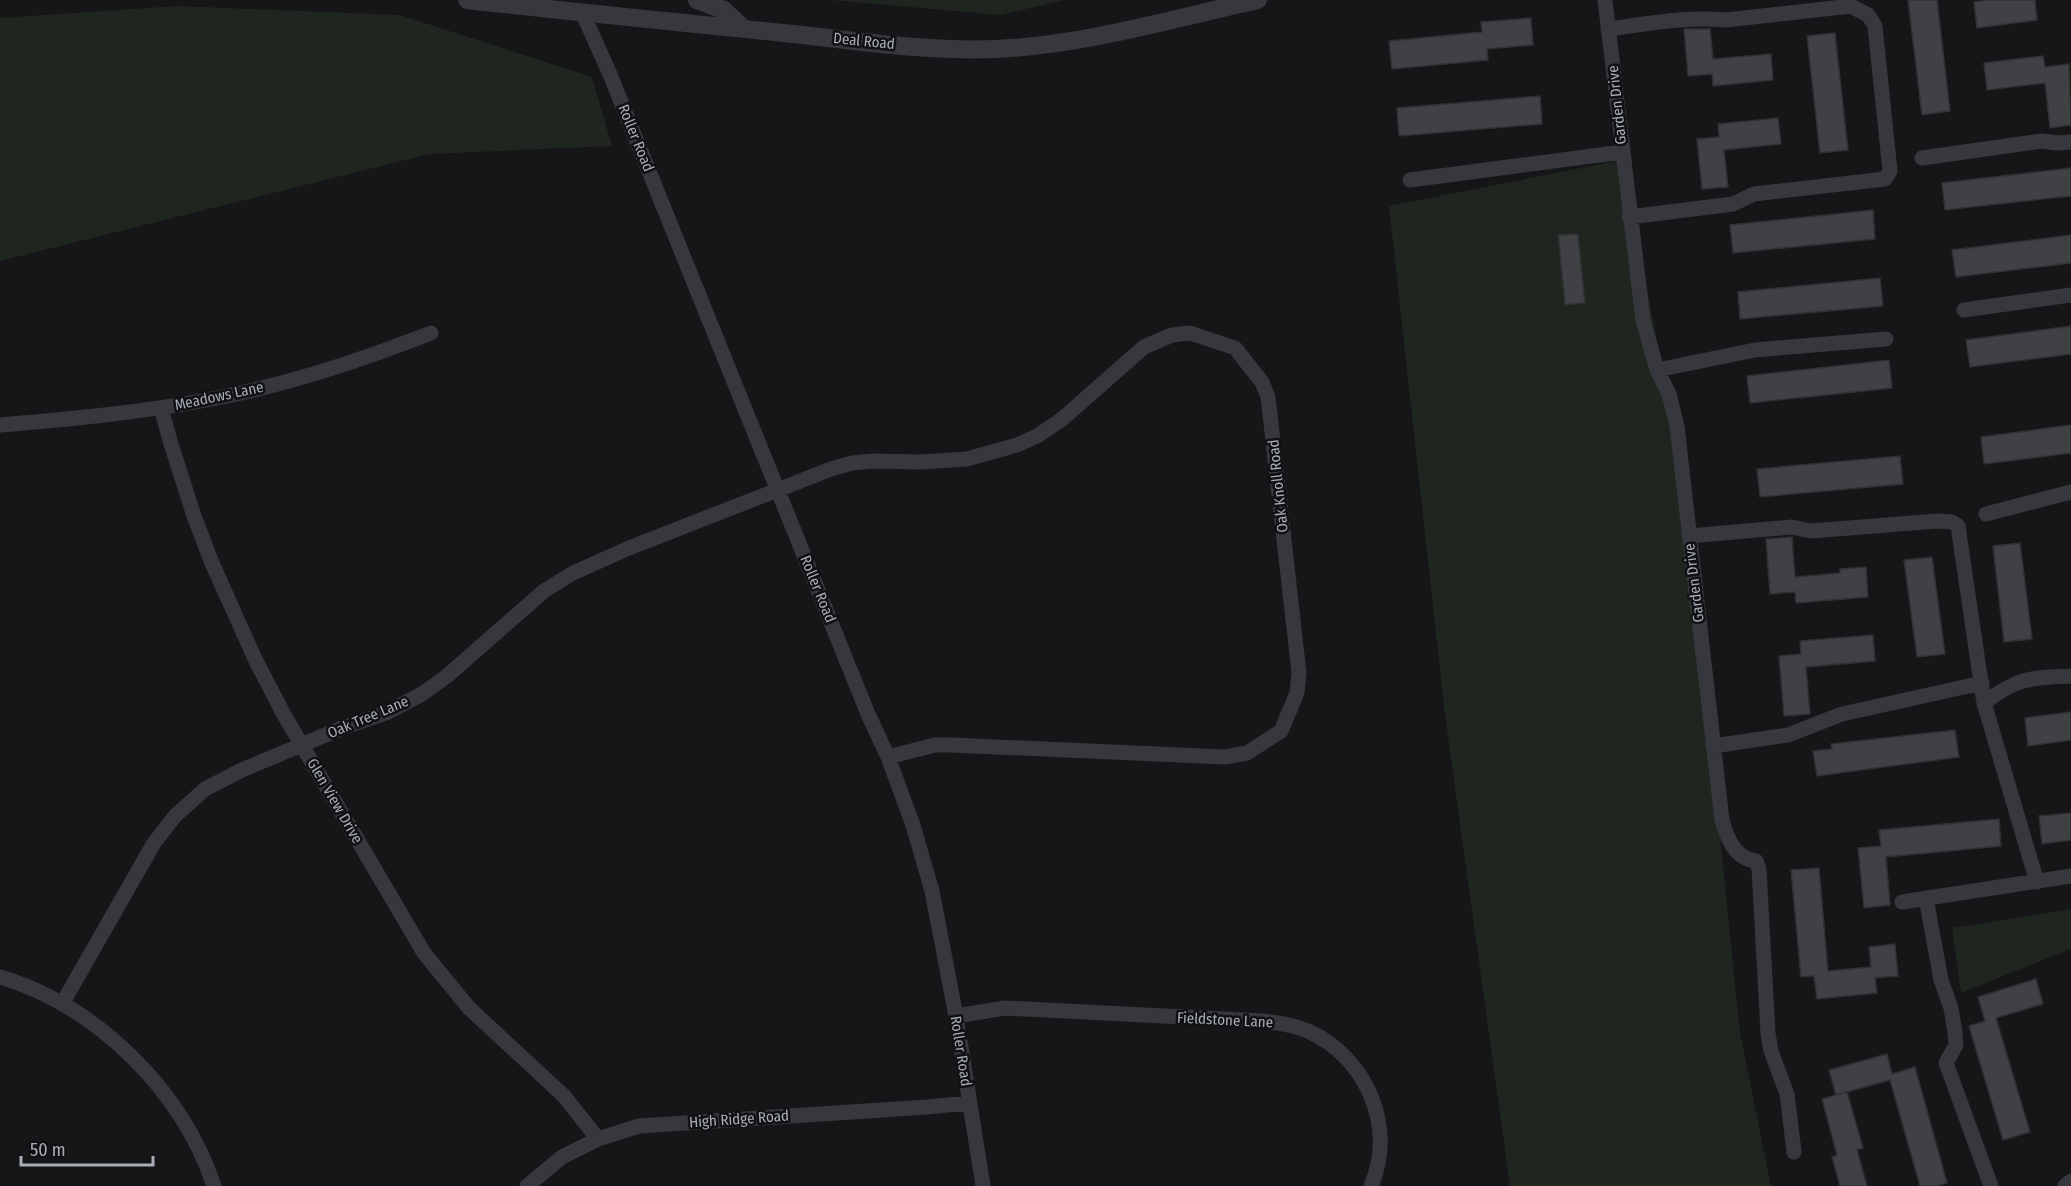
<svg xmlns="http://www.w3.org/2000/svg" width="2071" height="1186" font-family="'Fira Sans Condensed',sans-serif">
<rect width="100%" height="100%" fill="#161618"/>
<path fill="#1e261f" d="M831,0H1065L1000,15Z
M177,6L400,15L592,77L612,146L429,154L0,261V18Z
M1622,160L1684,479L1740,1033L1771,1186H1510L1445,715L1389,206Z
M2071,909V949L1961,993L1952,928Z"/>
<path fill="#404145" stroke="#303034" stroke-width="1.5" d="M1908,0H1937L1950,111L1922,115Z
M1986,0H2035L2037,20L1977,28L1974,2Z
M1531,18L1533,45L1487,49L1488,60L1392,69L1389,41L1482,32L1481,22Z
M1684,29H1710L1713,59L1771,54L1773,80L1713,86L1712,74L1688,76Z
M1835,33L1848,150L1820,153L1807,36Z
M2043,56L2045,67L2069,64L2071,125L2050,128L2045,83L1987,90L1984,63Z
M1540,96L1542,124L1399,136L1397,108Z
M1778,118L1781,144L1724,150L1728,187L1702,189L1697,139L1719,137L1718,124Z
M2071,168V196L1945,210L1942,183Z
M1873,210L1875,239L1733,253L1730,225Z
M1578,234L1585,303L1565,305L1558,235Z
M2071,235V263L1956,277L1952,250Z
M1880,278L1883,306L1740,319L1738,292Z
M2071,326V354L1970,367L1966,340Z
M1889,360L1892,388L1750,403L1747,376Z
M2071,425V453L1984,464L1981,437Z
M1900,456L1903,484L1760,497L1757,469Z
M1792,537L1795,577L1840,573V569L1866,567L1868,597L1796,603L1795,592L1770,594L1766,539Z
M2020,543L2032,639L2004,642L1993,546Z
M1932,557L1945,654L1917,657L1904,560Z
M1873,635L1875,661L1806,667L1810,714L1784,716L1779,656L1801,654L1800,641Z
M2071,712V740L2028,746L2025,718Z
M1955,730L1959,757L1817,776L1813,751L1832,749L1831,744Z
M2071,813V840L2042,844L2039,816Z
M1999,819L2001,846L1886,857L1890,905L1864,908L1858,848L1881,846L1879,830Z
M1819,868L1828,971L1871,967L1869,947L1895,944L1898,976L1875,978L1877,993L1817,999L1814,976L1801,977L1791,870Z
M2036,979L2043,1004L1996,1018L2030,1132L2003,1140L1969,1026L1985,1021L1978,997Z
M1887,1054L1892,1074L1915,1067L1947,1183L1937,1186H1920L1890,1080L1836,1095L1829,1070Z
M1847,1092L1863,1148L1857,1150L1867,1186H1840L1832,1157L1837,1155L1822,1099Z"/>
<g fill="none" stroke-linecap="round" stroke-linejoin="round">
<path stroke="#37383d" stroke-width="15" d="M1605,0L1643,320L1657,370L1669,394L1677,426L1722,820C1727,838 1735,859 1756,861L1759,869L1768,1033L1771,1051L1787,1094L1794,1152
M582,12L609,72L868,714L888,757L913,825L932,891L956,1016L983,1186
M1608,29C1647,24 1687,16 1726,20L1851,6L1868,15L1875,26L1890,171L1885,179L1754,194L1733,204L1629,217
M1922,158L2042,141L2057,143L2071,142
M1410,180L1622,152
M1964,310L2071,295
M1657,370L1755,350L1886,339
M161,408L171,444L194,516L212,563L255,659L283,713L424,953L469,1008L564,1096L598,1139
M0,425C73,419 145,412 217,398C290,384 362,360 431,333
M1986,514L2071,492
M1689,536L1792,527L1811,531L1937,521L1952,522L1958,526L1984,703L2037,882
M1984,703C2018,677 2030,678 2071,676
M1713,746L1788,735L1842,714L1982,683
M1926,898L1941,980L1951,1008L1955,1032L1956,1045L1946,1063L1991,1186
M1902,902L2071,876
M0,977C97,1006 182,1090 214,1186
M62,1004L154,843L175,816L205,789L242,770L342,728L386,713L422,694L447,676L544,591L573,573L629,548L831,469L852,463L874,461L920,462L967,459L1017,445L1037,436L1061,420L1144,347L1172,335L1190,333L1235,348L1262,382L1268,397L1299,673L1297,693L1281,731L1247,753L1225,757L951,745H935L888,757
M956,1016L1005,1008L1263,1021C1279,1023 1294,1025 1308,1031C1366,1057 1397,1127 1371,1186
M527,1186L562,1157L598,1139L639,1126L927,1107L968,1103
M2065,1186L2071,1181"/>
<path stroke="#37383d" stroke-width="18" d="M467,0C572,12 678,22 783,33C853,40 925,52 996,49C1084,45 1172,19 1258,0
M697,0L724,10L744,29"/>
</g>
<g text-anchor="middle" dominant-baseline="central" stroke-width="5" stroke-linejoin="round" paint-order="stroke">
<g font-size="15" fill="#a8adb8" stroke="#111113">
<text transform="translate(864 41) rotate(6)">Deal Road</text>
<text transform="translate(1617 105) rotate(-96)">Garden Drive</text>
<text transform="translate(636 138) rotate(68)">Roller Road</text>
<text transform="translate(219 396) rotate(-12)">Meadows Lane</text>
<text transform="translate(1278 486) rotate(-96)">Oak Knoll Road</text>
<text transform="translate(1694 583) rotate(-97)">Garden Drive</text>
<text transform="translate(818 589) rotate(68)">Roller Road</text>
<text transform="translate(368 717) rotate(-23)">Oak Tree Lane</text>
<text transform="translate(335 801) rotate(60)">Glen View Drive</text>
<text transform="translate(1225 1020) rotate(3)">Fieldstone Lane</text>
<text transform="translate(961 1051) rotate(81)">Roller Road</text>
<text transform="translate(739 1119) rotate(-4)">High Ridge Road</text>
</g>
</g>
<path d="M21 1156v9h132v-9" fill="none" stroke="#a8adb8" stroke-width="3"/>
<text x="30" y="1156" font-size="18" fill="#a8adb8" stroke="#111113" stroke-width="4.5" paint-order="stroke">50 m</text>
</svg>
